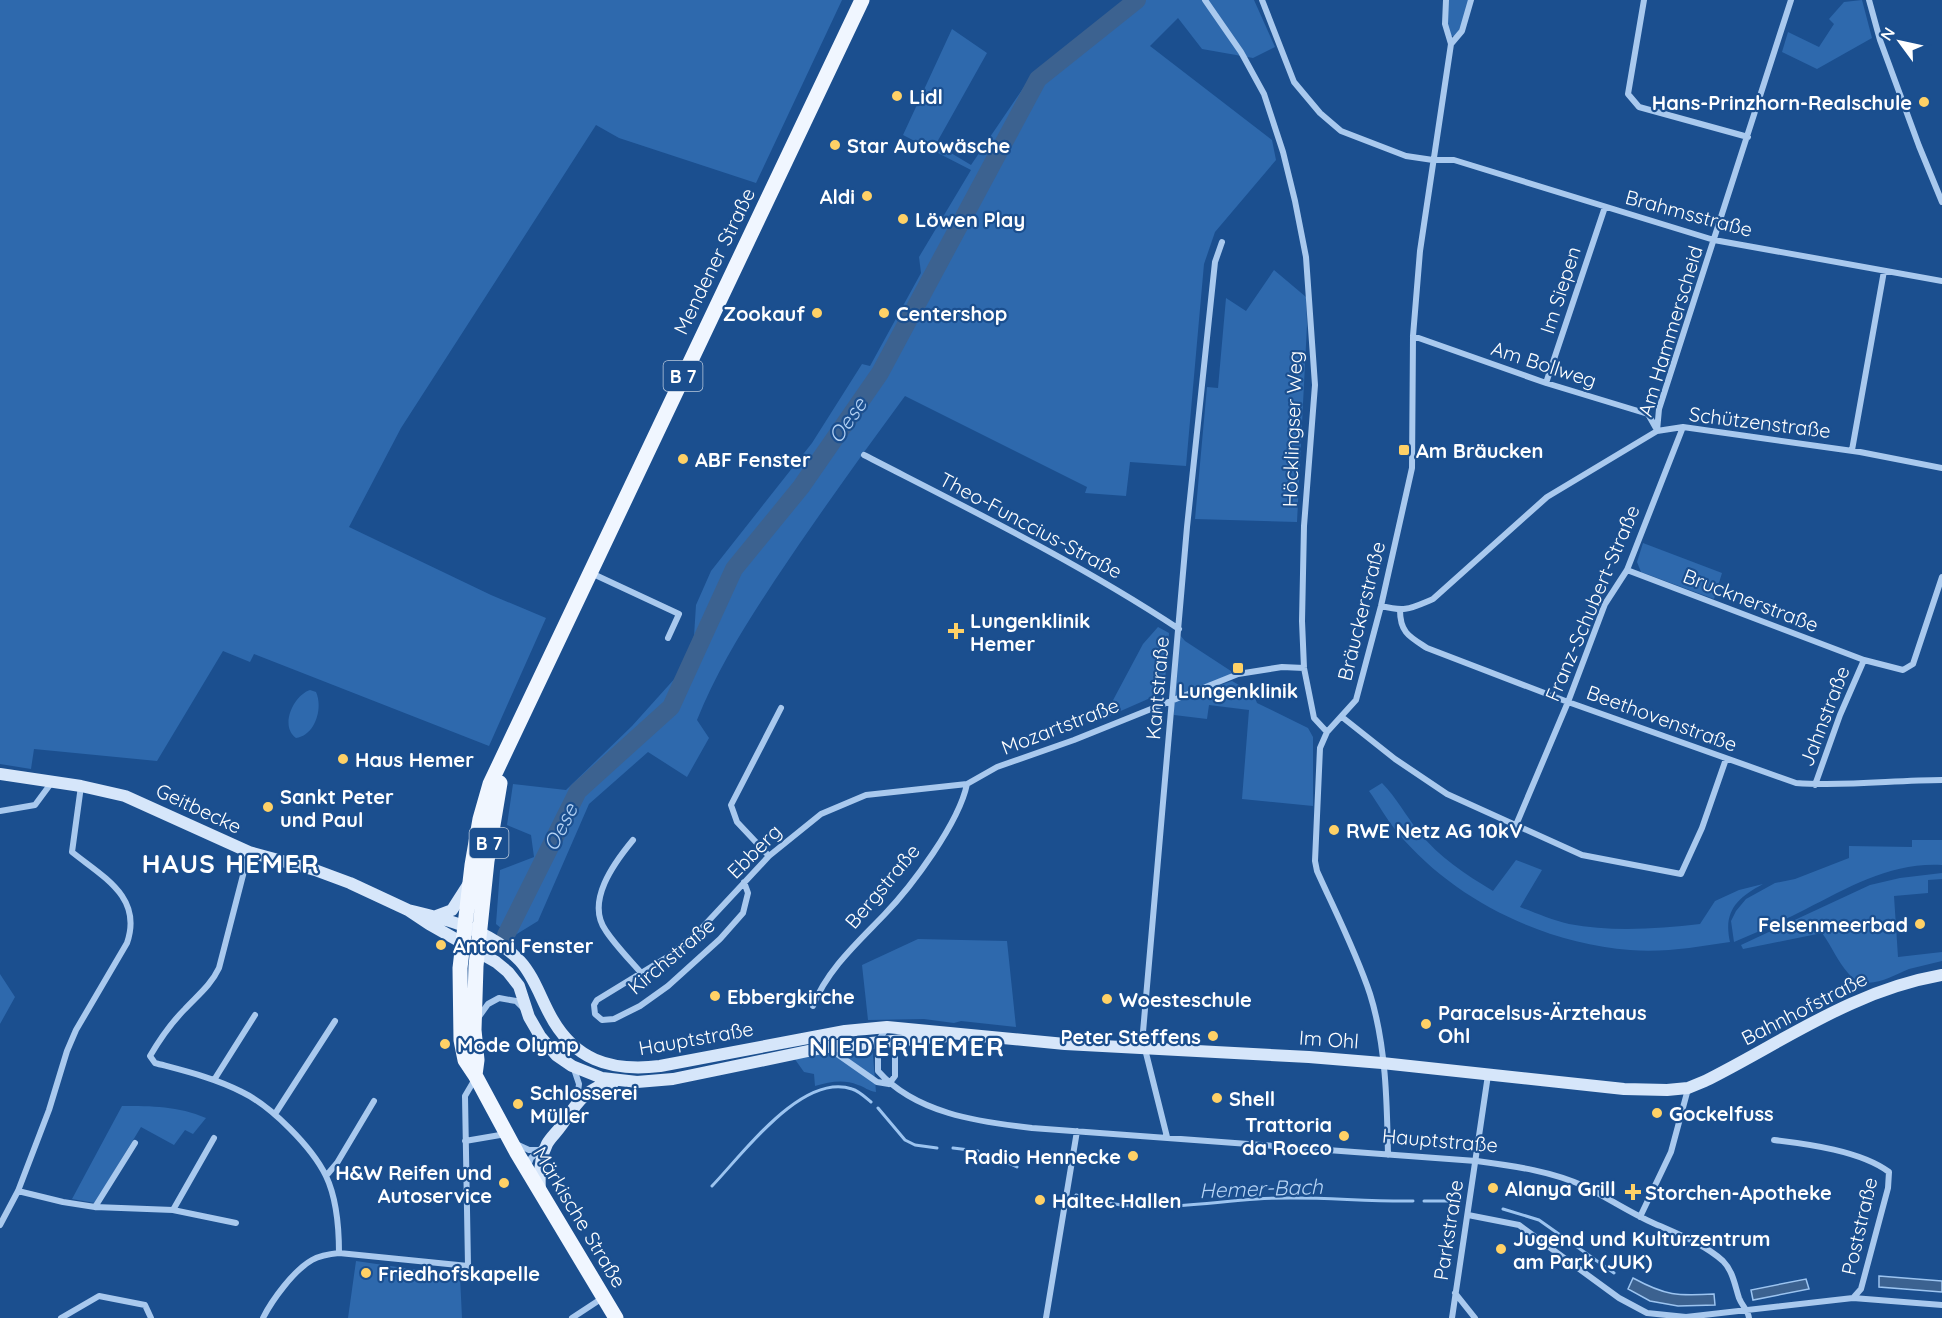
<svg xmlns="http://www.w3.org/2000/svg" width="1942" height="1318" font-family="Quicksand,sans-serif">
<rect width="100%" height="100%" fill="#1b4f8f"/>
<path fill="#2e69ad" d="M0,0H842L756,183L619,138L596,125L401,428L349,527L491,595L546,618L489,746L254,654L250,662L223,651L157,761L34,749L31,769L0,764Z
M1131,0H1254L1275,47L1253,58L1202,49L1178,18L1150,46L1272,140L1276,160L1215,232L1204,264L1186,466L1130,462L1126,496L1085,493L1087,487L905,396C861,456 817,517 775,580C746,624 717,670 697,720L709,738L687,777L648,752L589,804L538,921L512,937L496,924L500,870L534,857L531,835L507,825L513,784L566,790L632,726L677,676L694,636L696,605L711,571L812,443L862,364L870,366L921,273L919,257L971,170L903,135L952,29L987,53L936,144L971,165L1028,81Z
M1448,0H1469L1460,30L1456,36H1451L1447,25Z
M1862,0L1872,38L1817,69L1782,52L1788,32L1819,47L1834,24L1829,19L1844,2Z
M1274,270L1306,297L1307,325L1297,522L1195,519L1207,387L1218,388L1226,298L1246,311Z
M1643,543L1722,573L1714,599L1641,572L1637,562Z
M1158,627L1169,633L1164,692L1107,717H1103L1102,711L1111,704L1143,644Z
M1180,635L1185,641L1234,673L1173,697Z
M1232,681L1253,693L1257,703L1308,728L1313,737V806L1242,799L1249,710L1209,705L1207,719L1174,715V701Z
M310,690L316,692C323,707 316,735 296,738C279,726 294,695 310,690Z
M1382,783C1396,797 1406,816 1419,832C1439,857 1465,874 1493,891L1516,860L1542,870L1520,907C1535,913 1552,920 1569,924C1611,932 1657,929 1700,924L1715,901L1739,890L1763,884C1737,898 1723,911 1730,942C1696,947 1664,953 1630,950C1543,943 1454,900 1398,833C1387,820 1379,805 1369,791Z
M1912,840H1942V865C1892,862 1849,887 1806,909C1783,921 1759,931 1734,942L1731,921L1736,911L1746,899L1775,883L1795,879L1849,858V846L1912,847Z
M1942,873V879L1928,880V893L1894,896L1898,957L1942,952V961C1931,964 1920,966 1909,969C1890,977 1865,993 1848,973C1838,962 1831,945 1822,933L1743,949L1741,945L1870,885L1900,878Z
M918,939L1007,941L1016,1027L961,1021L954,1023L924,1019L868,1020L862,965Z
M0,974L15,997L0,1024Z
M872,1044L876,1092C868,1091 865,1087 858,1085C843,1079 830,1082 815,1086L814,1074L804,1072L794,1058Z
M122,1106C152,1106 178,1106 206,1118L193,1134L185,1130L174,1145L141,1127L95,1203L72,1199Z
M356,1261L460,1276L462,1318H348Z"/>
<path fill="#3c6290" stroke="#9cc4f0" stroke-width="1.5" d="M1879,1276L1942,1281V1292L1879,1287Z
M1633,1278C1666,1296 1677,1296 1714,1294L1715,1305L1678,1306L1650,1301L1628,1289Z
M1806,1279L1809,1289L1753,1300L1751,1290Z"/>
<g fill="none" stroke-linecap="round" stroke-linejoin="round">
<path stroke="#9cc4f0" stroke-width="3" d="M878,1108L905,1140L915,1145L937,1148
M953,1148L978,1151
M1006,1162L1017,1167
M712,1186C742,1155 802,1072 852,1089C859,1091 865,1097 871,1102
M1076,1195C1137,1216 1195,1203 1257,1199C1309,1195 1361,1202 1413,1201
M1424,1201H1458
M1503,1209L1539,1220L1614,1273"/>
<path stroke="#3c6290" stroke-width="18" d="M506,935L578,791L671,707L734,569L801,487L880,373L1038,79L1137,0"/>
<path stroke="#a9c9ee" stroke-width="6" d="M1205,0L1241,52L1264,94L1283,152L1295,201L1306,257L1315,385L1304,526L1302,621L1304,668L1314,718L1327,732
M1262,0L1294,82L1320,113L1341,131L1406,156L1433,160H1454L1714,240L1942,281
M1644,0L1628,94L1639,107L1748,137
M1869,0L1880,40L1919,146L1942,202
M1451,44L1462,31L1471,0
M1413,336L1546,383L1648,414L1657,430
M1546,383L1605,207
M1657,431L1659,409L1791,0
M1852,450L1884,271
M864,455C971,510 1079,563 1179,629
M1627,570L1864,660
M591,573L679,614L668,638
M1381,606C1406,612 1409,609 1433,599L1547,497L1657,431L1683,427L1860,452L1942,468
M1400,610C1400,633 1410,637 1427,648L1568,702L1796,783C1844,787 1894,780 1942,780
M1342,717L1395,759L1447,794L1582,855L1681,874L1702,828L1726,759
M1815,785L1840,715L1864,660L1903,670L1913,664L1942,577
M0,811L35,805L52,782
M1516,825L1568,702L1605,604L1627,570L1683,427
M633,840C614,863 585,902 606,931C616,946 630,960 642,974
M249,852L219,968C211,985 198,995 185,1009C171,1023 160,1039 150,1056L155,1063C185,1071 215,1078 242,1092C271,1106 312,1147 326,1176C337,1199 339,1227 339,1253
M769,856L737,822L731,805L781,708
M744,882L748,893L743,913L720,939L668,986L640,1006L614,1019L602,1020L595,1014L594,1005L597,1000L669,956L700,930L769,856L821,814L866,795L967,784L997,767L1074,740L1238,674L1282,667L1304,668
M813,1006C827,970 857,943 884,915C912,886 959,823 967,784
M478,1018L488,1004L499,998L516,1001L524,1009
M886,1029L878,1041V1071C915,1113 978,1122 1032,1128L1476,1161C1513,1166 1552,1171 1586,1187C1608,1198 1629,1212 1651,1222C1675,1233 1703,1243 1723,1261C1733,1271 1735,1286 1739,1298C1742,1306 1748,1310 1749,1318
M830,1049L877,1082L889,1084
M574,1069L579,1084L577,1100
M214,1080L255,1015
M889,1084L895,1076V1041
M275,1114L335,1021
M1167,1137L1145,1049L1143,1032L1187,527L1215,262L1222,242
M1774,1140C1808,1144 1861,1151 1889,1172L1888,1188L1861,1289L1853,1298
M465,1141L506,1134
M516,1144L529,1150H538
M1388,1155C1387,1102 1386,1045 1370,994C1356,952 1335,911 1317,871L1315,861L1320,748L1327,732L1356,700L1381,606L1412,468L1413,336L1420,251L1451,44L1445,24L1446,0
M528,1166L531,1158L544,1146
M326,1176L337,1163L374,1101
M18,1191L63,1202L95,1207L173,1210L236,1223
M95,1207L135,1143
M173,1210L214,1138
M1468,1215L1519,1225L1619,1298L1647,1313L1686,1317L1853,1298L1942,1305
M1640,1217L1671,1152L1688,1089
M0,1225L18,1191L49,1110L67,1051L76,1030L127,943C143,897 103,877 72,852L81,786
M1455,1293L1475,1318
M61,1318L99,1296L145,1305L151,1318
M263,1318C272,1300 294,1270 312,1260C321,1255 329,1254 339,1253L468,1266L465,1096L475,1079
M572,1318L604,1297
M1046,1318L1077,1131
M1452,1318L1488,1075"/>
<path stroke="#d6e6fa" stroke-width="12" d="M0,774L81,786L125,796L249,852L315,870L350,883L408,910L429,924L496,962L508,972L519,986L529,1017L540,1036L556,1055L572,1066L602,1078L637,1082L673,1079L827,1047L948,1036
M408,910C447,919 492,931 520,961C533,975 540,996 549,1013C573,1060 610,1072 660,1066L845,1031L887,1027L1065,1044L1309,1057L1382,1063L1624,1089L1667,1090L1688,1088L1705,1081C1785,1041 1851,991 1942,975
M436,916L452,910L468,885
M540,1191C539,1176 540,1158 547,1144C550,1138 557,1132 561,1126C577,1103 585,1088 614,1082"/>
<path stroke="#f0f6ff" stroke-width="15" d="M475,1075L477,1060L474,1030L476,966L487,861L500,783
M616,1318L517,1153L475,1075L465,1060L461,1040L460,968L472,865L480,819L490,784L862,0"/>
</g>
<g fill="#ffd166" stroke="#1b4f8f" stroke-width="2">
<circle cx="897" cy="96" r="6"/>
<circle cx="1924" cy="102" r="6"/>
<circle cx="835" cy="145" r="6"/>
<circle cx="867" cy="196" r="6"/>
<circle cx="903" cy="219" r="6"/>
<circle cx="817" cy="313" r="6"/>
<circle cx="884" cy="313" r="6"/>
<rect x="1398" y="444" width="12" height="12" rx="3"/>
<circle cx="683" cy="459" r="6"/>
<path d="M953 622h6v6h6v6h-6v6h-6v-6h-6v-6h6z"/>
<rect x="1232" y="662" width="12" height="12" rx="3"/>
<circle cx="343" cy="759" r="6"/>
<circle cx="268" cy="807" r="6"/>
<circle cx="1334" cy="830" r="6"/>
<circle cx="1920" cy="924" r="6"/>
<circle cx="441" cy="945" r="6"/>
<circle cx="715" cy="996" r="6"/>
<circle cx="1107" cy="999" r="6"/>
<circle cx="1426" cy="1024" r="6"/>
<circle cx="1213" cy="1036" r="6"/>
<circle cx="445" cy="1044" r="6"/>
<circle cx="1217" cy="1098" r="6"/>
<circle cx="518" cy="1104" r="6"/>
<circle cx="1657" cy="1113" r="6"/>
<circle cx="1344" cy="1136" r="6"/>
<circle cx="1133" cy="1156" r="6"/>
<circle cx="504" cy="1183" r="6"/>
<circle cx="1493" cy="1188" r="6"/>
<path d="M1630 1183h6v6h6v6h-6v6h-6v-6h-6v-6h6z"/>
<circle cx="1040" cy="1200" r="6"/>
<circle cx="1501" cy="1249" r="6"/>
<circle cx="366" cy="1273" r="6"/>
</g>
<g text-anchor="middle" dominant-baseline="central" stroke-width="4.5" stroke-linejoin="round" paint-order="stroke">
<g fill="#1b4f8f" stroke="#bbcadd" stroke-width="1.5">
<rect x="663.5" y="361" width="39" height="30" rx="4.5"/>
<rect x="469.5" y="828" width="39" height="30" rx="4.5"/>
</g>
<g font-size="18" font-weight="bold" fill="#fff">
<text x="683" y="376">B 7</text>
<text x="489" y="843">B 7</text>
</g>
<g font-size="20" font-weight="bold" fill="#fff" stroke="#1b4f8f" text-anchor="start">
<text x="909" y="96">Lidl</text>
<text x="1912" y="102" text-anchor="end">Hans-Prinzhorn-Realschule</text>
<text x="847" y="145">Star Autowäsche</text>
<text x="855" y="196" text-anchor="end">Aldi</text>
<text x="915" y="219">Löwen Play</text>
<text x="805" y="313" text-anchor="end">Zookauf</text>
<text x="896" y="313">Centershop</text>
<text x="1416" y="450">Am Bräucken</text>
<text x="695" y="459">ABF Fenster</text>
<text x="970" y="620">Lungenklinik<tspan x="970" dy="23">Hemer</tspan></text>
<text x="1238" y="690" text-anchor="middle">Lungenklinik</text>
<text x="355" y="759">Haus Hemer</text>
<text x="280" y="796">Sankt Peter<tspan x="280" dy="23">und Paul</tspan></text>
<text x="1346" y="830">RWE Netz AG 10kV</text>
<text x="1908" y="924" text-anchor="end">Felsenmeerbad</text>
<text x="453" y="945">Antoni Fenster</text>
<text x="727" y="996">Ebbergkirche</text>
<text x="1119" y="999">Woesteschule</text>
<text x="1438" y="1012">Paracelsus-Ärztehaus<tspan x="1438" dy="23">Ohl</tspan></text>
<text x="1201" y="1036" text-anchor="end">Peter Steffens</text>
<text x="457" y="1044">Mode Olymp</text>
<text x="530" y="1092">Schlosserei<tspan x="530" dy="23">Müller</tspan></text>
<text x="1229" y="1098">Shell</text>
<text x="1669" y="1113">Gockelfuss</text>
<text x="1332" y="1124" text-anchor="end">Trattoria<tspan x="1332" dy="23">da Rocco</tspan></text>
<text x="1121" y="1156" text-anchor="end">Radio Hennecke</text>
<text x="492" y="1172" text-anchor="end">H&amp;W Reifen und<tspan x="492" dy="23">Autoservice</tspan></text>
<text x="1505" y="1188">Alanya Grill</text>
<text x="1645" y="1192">Storchen-Apotheke</text>
<text x="1052" y="1200">Haltec Hallen</text>
<text x="1513" y="1238">Jugend und Kulturzentrum<tspan x="1513" dy="23">am Park (JUK)</tspan></text>
<text x="378" y="1273">Friedhofskapelle</text>
</g>
<g font-size="20" fill="#fff" stroke="#1b4f8f">
<text transform="translate(1689 213) rotate(15)">Brahmsstraße</text>
<text transform="translate(714 261) rotate(-64)">Mendener Straße</text>
<text transform="translate(1560 290) rotate(-72)">Im Siepen</text>
<text transform="translate(1670 331) rotate(-73)">Am Hammerscheid</text>
<text transform="translate(1544 364) rotate(18)">Am Bollweg</text>
<text transform="translate(1760 422) rotate(7)">Schützenstraße</text>
<text transform="translate(1292 429) rotate(-88)">Höcklingser Weg</text>
<text transform="translate(1031 525) rotate(28)">Theo-Funccius-Straße</text>
<text transform="translate(1751 600) rotate(21)">Brucknerstraße</text>
<text transform="translate(1592 603) rotate(-67)">Franz-Schubert-Straße</text>
<text transform="translate(1361 611) rotate(-76)">Bräuckerstraße</text>
<text transform="translate(1157 688) rotate(-85)">Kantstraße</text>
<text transform="translate(1824 716) rotate(-69)">Jahnstraße</text>
<text transform="translate(1662 718) rotate(20)">Beethovenstraße</text>
<text transform="translate(1060 726) rotate(-21)">Mozartstraße</text>
<text transform="translate(199 808) rotate(25)">Geitbecke</text>
<text transform="translate(754 851) rotate(-45)">Ebberg</text>
<text transform="translate(882 886) rotate(-50)">Bergstraße</text>
<text transform="translate(671 956) rotate(-40)">Kirchstraße</text>
<text transform="translate(1804 1008) rotate(-27)">Bahnhofstraße</text>
<text transform="translate(696 1038) rotate(-10)">Hauptstraße</text>
<text transform="translate(1329 1039) rotate(4)">Im Ohl</text>
<text transform="translate(1440 1140) rotate(5)">Hauptstraße</text>
<text transform="translate(580 1217) rotate(59)">Märkische Straße</text>
<text transform="translate(1859 1226) rotate(-77)">Poststraße</text>
<text transform="translate(1448 1230) rotate(-81)">Parkstraße</text>
</g>
<g font-size="21" font-style="italic" fill="#b5d3f5" stroke="#1b4f8f">
<text transform="translate(847 420) rotate(-55)">Oese</text>
<text transform="translate(560 827) rotate(-63)">Oese</text>
<text transform="translate(1261 1188) rotate(-2)">Hemer-Bach</text>
</g>
<g font-size="26" font-weight="bold" letter-spacing="1.5" fill="#fff" stroke="#1b4f8f">
<text x="231" y="863">HAUS HEMER</text>
<text x="907" y="1046">NIEDERHEMER</text>
</g>
</g>
<g transform="translate(1900 42) rotate(303)" stroke="#1b4f8f" stroke-width="4.5" paint-order="stroke">
<path d="M0-4.5L10 22L0 15L-10 22Z" fill="#ffffff"/>
<text y="-9" font-size="16" font-weight="bold" text-anchor="middle" fill="#ffffff">N</text>
</g>
</svg>
